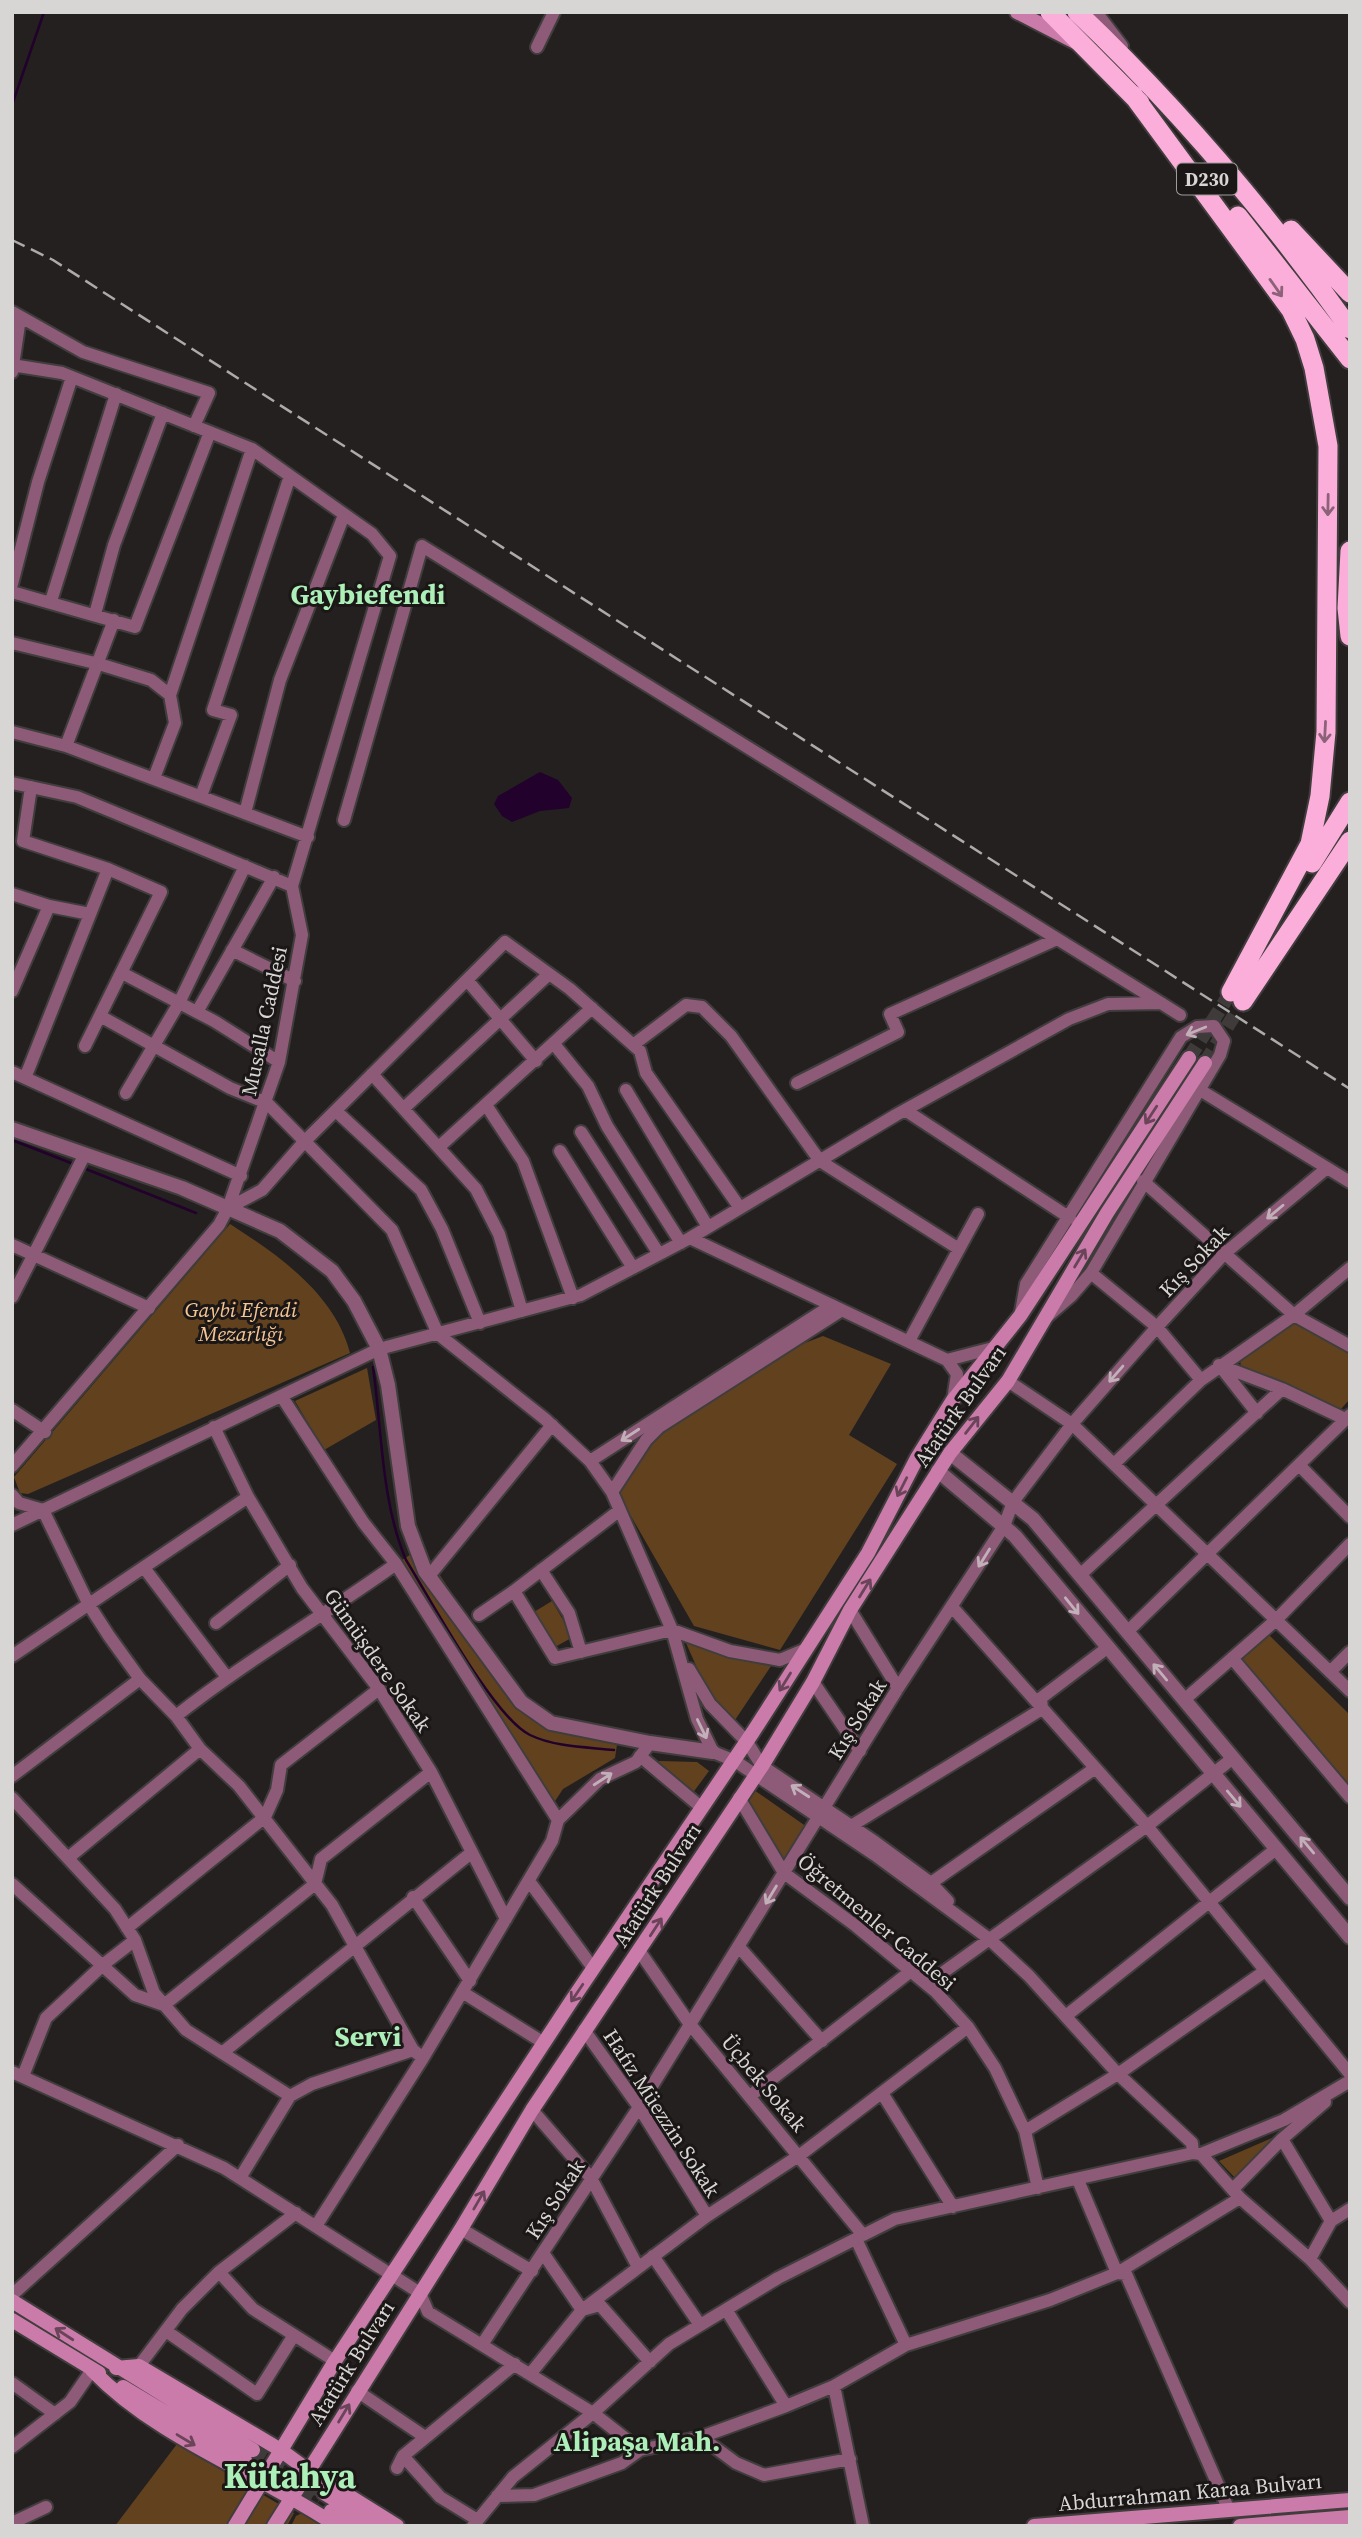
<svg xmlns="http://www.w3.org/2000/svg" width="1362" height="2538" font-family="'Source Serif 4',serif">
<rect width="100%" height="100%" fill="#242020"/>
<path fill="#62421e" d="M230,1224C278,1255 335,1294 350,1353L28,1494L20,1493L14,1477Z
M1295,1323L1350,1354V1399L1340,1410L1241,1366L1240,1360Z
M823,1336L891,1364L849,1435L897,1464L780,1650L694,1626L616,1490L659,1427L784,1351Z
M367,1368L376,1420L324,1450L295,1401Z
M422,1547L521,1702L563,1722L619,1731L615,1758L563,1789L551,1807L396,1564Z
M552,1601L573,1637L555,1647L534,1612Z
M1268,1634L1350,1715V1785L1240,1660Z
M686,1643L728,1656L773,1663L733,1723L710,1697Z
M659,1761L697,1762L709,1771L692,1794L658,1767Z
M754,1790L807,1827L783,1865L744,1804Z
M1279,2135L1237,2180L1219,2161Z
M177,2444L294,2513L287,2526H115Z
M304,2512L328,2526H291L296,2516Z"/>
<path fill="#22012c" d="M540,772L558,780L572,798L569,808L540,811L512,822L502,816L494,804L498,796Z"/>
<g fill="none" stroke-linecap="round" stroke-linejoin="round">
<path stroke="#22012c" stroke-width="2.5" d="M12,105L44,12
M12,1140L71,1163
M86,1169L196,1213
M373,1367C382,1430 381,1501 406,1560C431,1600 493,1717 530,1735C555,1747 586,1747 614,1750"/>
<path stroke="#3f3b3b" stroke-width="14" stroke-dasharray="14 7" stroke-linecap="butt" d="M1189,1058L1231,992
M1205,1063L1243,1001
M253,2450L324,2493
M245,2460L318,2503"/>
<g stroke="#413d3d" stroke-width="16">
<path id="minor" d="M1096,12L1122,46
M537,47L554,12
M12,312L83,352L209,393L194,426
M12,365L62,373L252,449L372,534L390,556L292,886L302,935L279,1062L228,1208L219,1225L12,1466
M12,372L20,318
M12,584L38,482L72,377
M12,592L135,627L210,432
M51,601L116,394
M95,614L114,545L163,413
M12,643L99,664L151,680L170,695L175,723L154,778
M170,695L252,449
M12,732L66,746L308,837
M66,746L114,620
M12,783L77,797L292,886
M201,796L231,715L213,710L290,476
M245,813L280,680L344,515
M344,820L422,546L1161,1003
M12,894L49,906L90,914
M232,950L295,981
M122,973L214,1021L279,1062
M467,980L536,1061
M12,991L49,906
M197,1012L274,877
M100,1016L230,1088L267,1103L392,1230L438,1334L545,1419L590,1461L612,1492L672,1630L697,1719L713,1752L735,1761L875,1855L988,1938L1029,1976L1118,2074L1192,2143L1193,2153L1201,2154L1240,2198L1310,2259L1350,2302
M554,1044L588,1086L607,1126L681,1243
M633,1045L686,1005L702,1007L731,1036L820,1161L959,1249
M85,1046L161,892L108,869
M12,1072L241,1176
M372,1074L476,1189L499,1234L522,1311
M25,1078L108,869L23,841L31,787
M797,1083L898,1032L890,1014L1057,939
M626,1090L708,1227
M1200,1090L1350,1182
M126,1093L179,1003L245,866
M486,1105L523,1161L573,1298
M404,1108L549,974
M905,1110L1070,1218
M336,1111L421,1190L442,1229L480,1323
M581,1132L659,1254
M440,1146L592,1008
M560,1151L633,1268
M1143,1181L1294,1315L1350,1346
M228,1208L262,1190L304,1142L505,942L570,989L640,1051L646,1073L740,1208
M690,1238L947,1360L957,1374L953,1400
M12,1245L149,1308
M1091,1273L1157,1327L1201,1380
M12,1297L84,1156
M1021,1312L1026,1284L1181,1037L1197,1027L1214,1026L1224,1041L1220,1055L1091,1273L1071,1296L1048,1316
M909,1341L978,1214
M947,1360L993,1348
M1220,1366L1257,1413
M1008,1381L1072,1424L1350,1691
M1282,1389L1345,1419
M282,1397L363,1522L396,1564L558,1820L552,1841L423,2058L316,2226
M12,1410L45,1432
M214,1427L248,1497L302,1588L379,1689L431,1772L506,1919
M590,1461L832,1305
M1114,1464L1201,1380L1294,1315L1350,1268
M1300,1466L1350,1517
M612,1492L646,1440L659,1427L842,1310
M12,1495L19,1503L43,1510L89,1605L109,1636L140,1679L176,1716L200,1749L239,1786L332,1905L413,2050L423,2058
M620,1510L514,1591L555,1658L672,1630L730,1651L780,1660L806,1649
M12,1525L379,1349L581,1295L690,1238L896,1115L1069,1019L1108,1004L1161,1003L1180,1015
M145,1569L226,1676
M541,1570L569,1613L581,1652
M1080,1575L1282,1389L1219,1365
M429,1576L552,1425
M953,1608L1147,1826L1350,2074
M850,1610L898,1688
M479,1615L514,1591
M216,1623L290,1565
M1127,1632L1350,1415
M12,1656L248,1497
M1232,1658L1350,1797
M689,1669L710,1704L747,1742L762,1766L875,1842L931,1883L948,1901
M1330,1672L1350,1652
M813,1682L860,1751
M1184,1700L1276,1620L1350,1544
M176,1716C246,1661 323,1616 396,1564
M640,1756L702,1808
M12,1776L140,1679
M12,1798L115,1909L135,1940L154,1993L186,2030L290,2096
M739,1798L784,1873L856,1926L935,1991L968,2027L995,2068L1025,2131L1038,2188
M558,1820L600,1779L636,1762L650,1743
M851,1826L1042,1709L1041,1698L1107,1648
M68,1858L200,1749
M529,1881L593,1968
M931,1883L1094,1769
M12,1884L135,1995L164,2005L315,1884L321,1859L431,1772
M413,1897L470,1981
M127,1928L265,1817L277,1790L281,1765L379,1689
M739,1947L822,2041
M640,1952L689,2023L863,2235
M927,1984L1147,1826L1233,1758
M462,1992L544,2043
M1067,2015L1276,1849
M584,2030L639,2107L707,2216
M222,2053L471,1853
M12,2072L224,2168L420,2293L428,2312L593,2413L513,2477L473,2526
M23,2076L46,2018L104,1964L135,1940
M882,2093L953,2207
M750,2096L911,1971
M532,2110L591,2178L638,2267
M1025,2131L1118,2074L1265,1971
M1282,2139L1331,2221
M1193,2153L895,2219L778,2278L669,2344L593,2413L640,2450L701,2437L786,2406L834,2386L906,2345L1050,2300L1117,2273L1240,2198
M1201,2154L1284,2120L1350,2081
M240,2178L290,2096L312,2084L413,2050
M1078,2180L1117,2273L1126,2274L1228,2508
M1234,2188L1282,2139L1325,2102
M461,2229L532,2271
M856,2239L906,2345
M543,2253L582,2310L600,2305L650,2362
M653,2256L700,2325
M1310,2259L1331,2221L1350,2209
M219,2272L253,2309L335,2361
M12,2295L178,2145
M727,2311L786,2406
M166,2331L257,2394L294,2335
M483,2343L639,2107L898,1688L1004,1526L1013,1502L1072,1424L1157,1327L1224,1254L1327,1168
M139,2366L182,2309L219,2272L296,2213
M531,2373L582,2310L707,2216L800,2155L968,2027
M12,2383L55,2414
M834,2386L863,2526
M357,2391L425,2437
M701,2437L736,2463L764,2475L850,2459
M12,2447L70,2402L92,2370
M403,2456L440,2497L476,2519
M397,2468L403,2456L515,2364
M497,2496L534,2495L622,2463L640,2450
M12,2523L46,2507"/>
</g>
<g stroke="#413d3d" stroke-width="18">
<path id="tertiary" d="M12,1129L182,1188L280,1231L332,1271L354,1301L379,1349L388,1385L408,1526L425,1571L521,1702L551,1723L650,1743L713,1752
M950,1453L1033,1519L1350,1898
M938,1471L1015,1536L1350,1937"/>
</g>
<g stroke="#413d3d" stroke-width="18">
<path id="secondary" d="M1017,12L1081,45
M12,2301L253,2450
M12,2320L99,2373
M116,2368L139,2366L279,2449L309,2471L397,2526
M92,2370C160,2440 257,2472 337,2526
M123,2387L245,2460
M324,2493L378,2526
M331,2511L355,2526
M235,2526L335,2361L572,2000L753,1732L868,1553L917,1458L953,1400L1020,1316L1189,1058
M274,2526L461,2229L532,2110L762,1766L813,1682L850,1610L950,1453L1008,1381L1107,1213L1205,1063
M1034,2526L1350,2500
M1240,2526L1350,2517"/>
</g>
<g stroke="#413d3d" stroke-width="23">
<path id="trunk" d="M1050,12L1140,103
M1077,12C1179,109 1268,214 1350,329
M1133,95L1291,310L1305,339L1314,368L1328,446L1326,732L1320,796L1310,844L1231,992
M1238,216L1350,359
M1291,230L1350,293
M1350,551L1347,608L1350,636
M1312,863L1350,802
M1243,1001L1350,841"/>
</g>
<use href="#minor" stroke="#8d5b78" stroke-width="12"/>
<use href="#tertiary" stroke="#8d5b78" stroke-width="14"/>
<use href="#secondary" stroke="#cb7baa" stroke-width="14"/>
<use href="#trunk" stroke="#fbaeda" stroke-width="19"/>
<path stroke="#adaaaa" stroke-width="2.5" stroke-dasharray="14 7" stroke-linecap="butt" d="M12,240L53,260L1350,1089"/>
</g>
<defs><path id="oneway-shaft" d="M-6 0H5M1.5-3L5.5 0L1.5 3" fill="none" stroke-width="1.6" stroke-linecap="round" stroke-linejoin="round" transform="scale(1.75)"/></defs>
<g stroke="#8b6278">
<use href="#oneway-shaft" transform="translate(1276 288) rotate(55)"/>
<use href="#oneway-shaft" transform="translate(1328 505) rotate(91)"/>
<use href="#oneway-shaft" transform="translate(1325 732) rotate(93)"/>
</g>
<g stroke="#c2b0b9">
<use href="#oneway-shaft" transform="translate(1196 1031) rotate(158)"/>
<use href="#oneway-shaft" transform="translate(1275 1212) rotate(140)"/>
<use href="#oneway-shaft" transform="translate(1116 1374) rotate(131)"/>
<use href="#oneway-shaft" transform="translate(630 1435) rotate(147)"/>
<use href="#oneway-shaft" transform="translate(984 1558) rotate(122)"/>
<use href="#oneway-shaft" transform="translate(1072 1606) rotate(51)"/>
<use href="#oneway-shaft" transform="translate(1160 1672) rotate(-130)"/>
<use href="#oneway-shaft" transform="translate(702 1729) rotate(64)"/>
<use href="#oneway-shaft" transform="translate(603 1779) rotate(-33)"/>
<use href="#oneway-shaft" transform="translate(800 1791) rotate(-147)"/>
<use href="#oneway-shaft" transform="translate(1234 1799) rotate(50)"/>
<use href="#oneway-shaft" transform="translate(1307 1845) rotate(-130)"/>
<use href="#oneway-shaft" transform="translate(771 1895) rotate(121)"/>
</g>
<g stroke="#6a4459">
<use href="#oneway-shaft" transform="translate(1151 1115) rotate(123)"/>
<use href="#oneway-shaft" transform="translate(1080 1258) rotate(-59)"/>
<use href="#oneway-shaft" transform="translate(972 1425) rotate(-52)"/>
<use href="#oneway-shaft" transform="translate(902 1487) rotate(117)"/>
<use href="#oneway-shaft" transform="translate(865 1588) rotate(-58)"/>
<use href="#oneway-shaft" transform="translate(785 1682) rotate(122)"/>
<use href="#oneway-shaft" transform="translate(656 1927) rotate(-57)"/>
<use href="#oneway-shaft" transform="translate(577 1993) rotate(124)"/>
<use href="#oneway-shaft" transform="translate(479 2200) rotate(-60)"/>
<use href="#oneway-shaft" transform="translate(64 2334) rotate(-147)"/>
<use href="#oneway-shaft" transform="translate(344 2413) rotate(-59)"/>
<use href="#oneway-shaft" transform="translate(186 2440) rotate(31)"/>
</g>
<g text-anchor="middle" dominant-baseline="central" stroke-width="6" stroke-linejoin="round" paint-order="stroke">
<rect fill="#1b1717" stroke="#9f9c9c" stroke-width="2" x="1177" y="163.5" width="60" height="31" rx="5"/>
<g font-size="19" font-weight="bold" fill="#d8d5d5">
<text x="1207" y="179">D230</text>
</g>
<g font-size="21" fill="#d8d5d5" stroke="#1b1717">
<text transform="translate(264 1021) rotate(-78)">Musalla Caddesi</text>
<text transform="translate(1194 1261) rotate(-46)">Kış Sokak</text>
<text transform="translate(960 1406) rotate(-55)">Atatürk Bulvarı</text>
<text transform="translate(378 1660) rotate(55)">Gümüşdere Sokak</text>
<text transform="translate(857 1719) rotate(-58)">Kış Sokak</text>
<text transform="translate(657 1885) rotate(-57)">Atatürk Bulvarı</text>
<text transform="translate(877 1922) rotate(40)">Öğretmenler Caddesi</text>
<text transform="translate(764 2083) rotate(50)">Üçbek Sokak</text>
<text transform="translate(662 2113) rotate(57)">Hafız Müezzin Sokak</text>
<text transform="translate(555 2199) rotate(-57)">Kış Sokak</text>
<text transform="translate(351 2363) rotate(-58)">Atatürk Bulvarı</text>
<text transform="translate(1190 2492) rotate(-5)">Abdurrahman Karaa Bulvarı</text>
</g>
<g font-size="21" font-style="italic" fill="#f5c594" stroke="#1b1717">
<text x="241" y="1309">Gaybi Efendi<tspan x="241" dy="24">Mezarlığı</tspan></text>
</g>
<g font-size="28" font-weight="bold" fill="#adefb8" stroke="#1b1717">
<text x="368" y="594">Gaybiefendi</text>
<text x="368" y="2036">Servi</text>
<text x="637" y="2441">Alipaşa Mah.</text>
</g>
<g font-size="35" font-weight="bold" fill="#adefb8" stroke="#1b1717">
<text x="290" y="2476">Kütahya</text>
</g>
</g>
<rect width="1362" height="2538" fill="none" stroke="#d8d5d5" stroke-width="28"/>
</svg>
